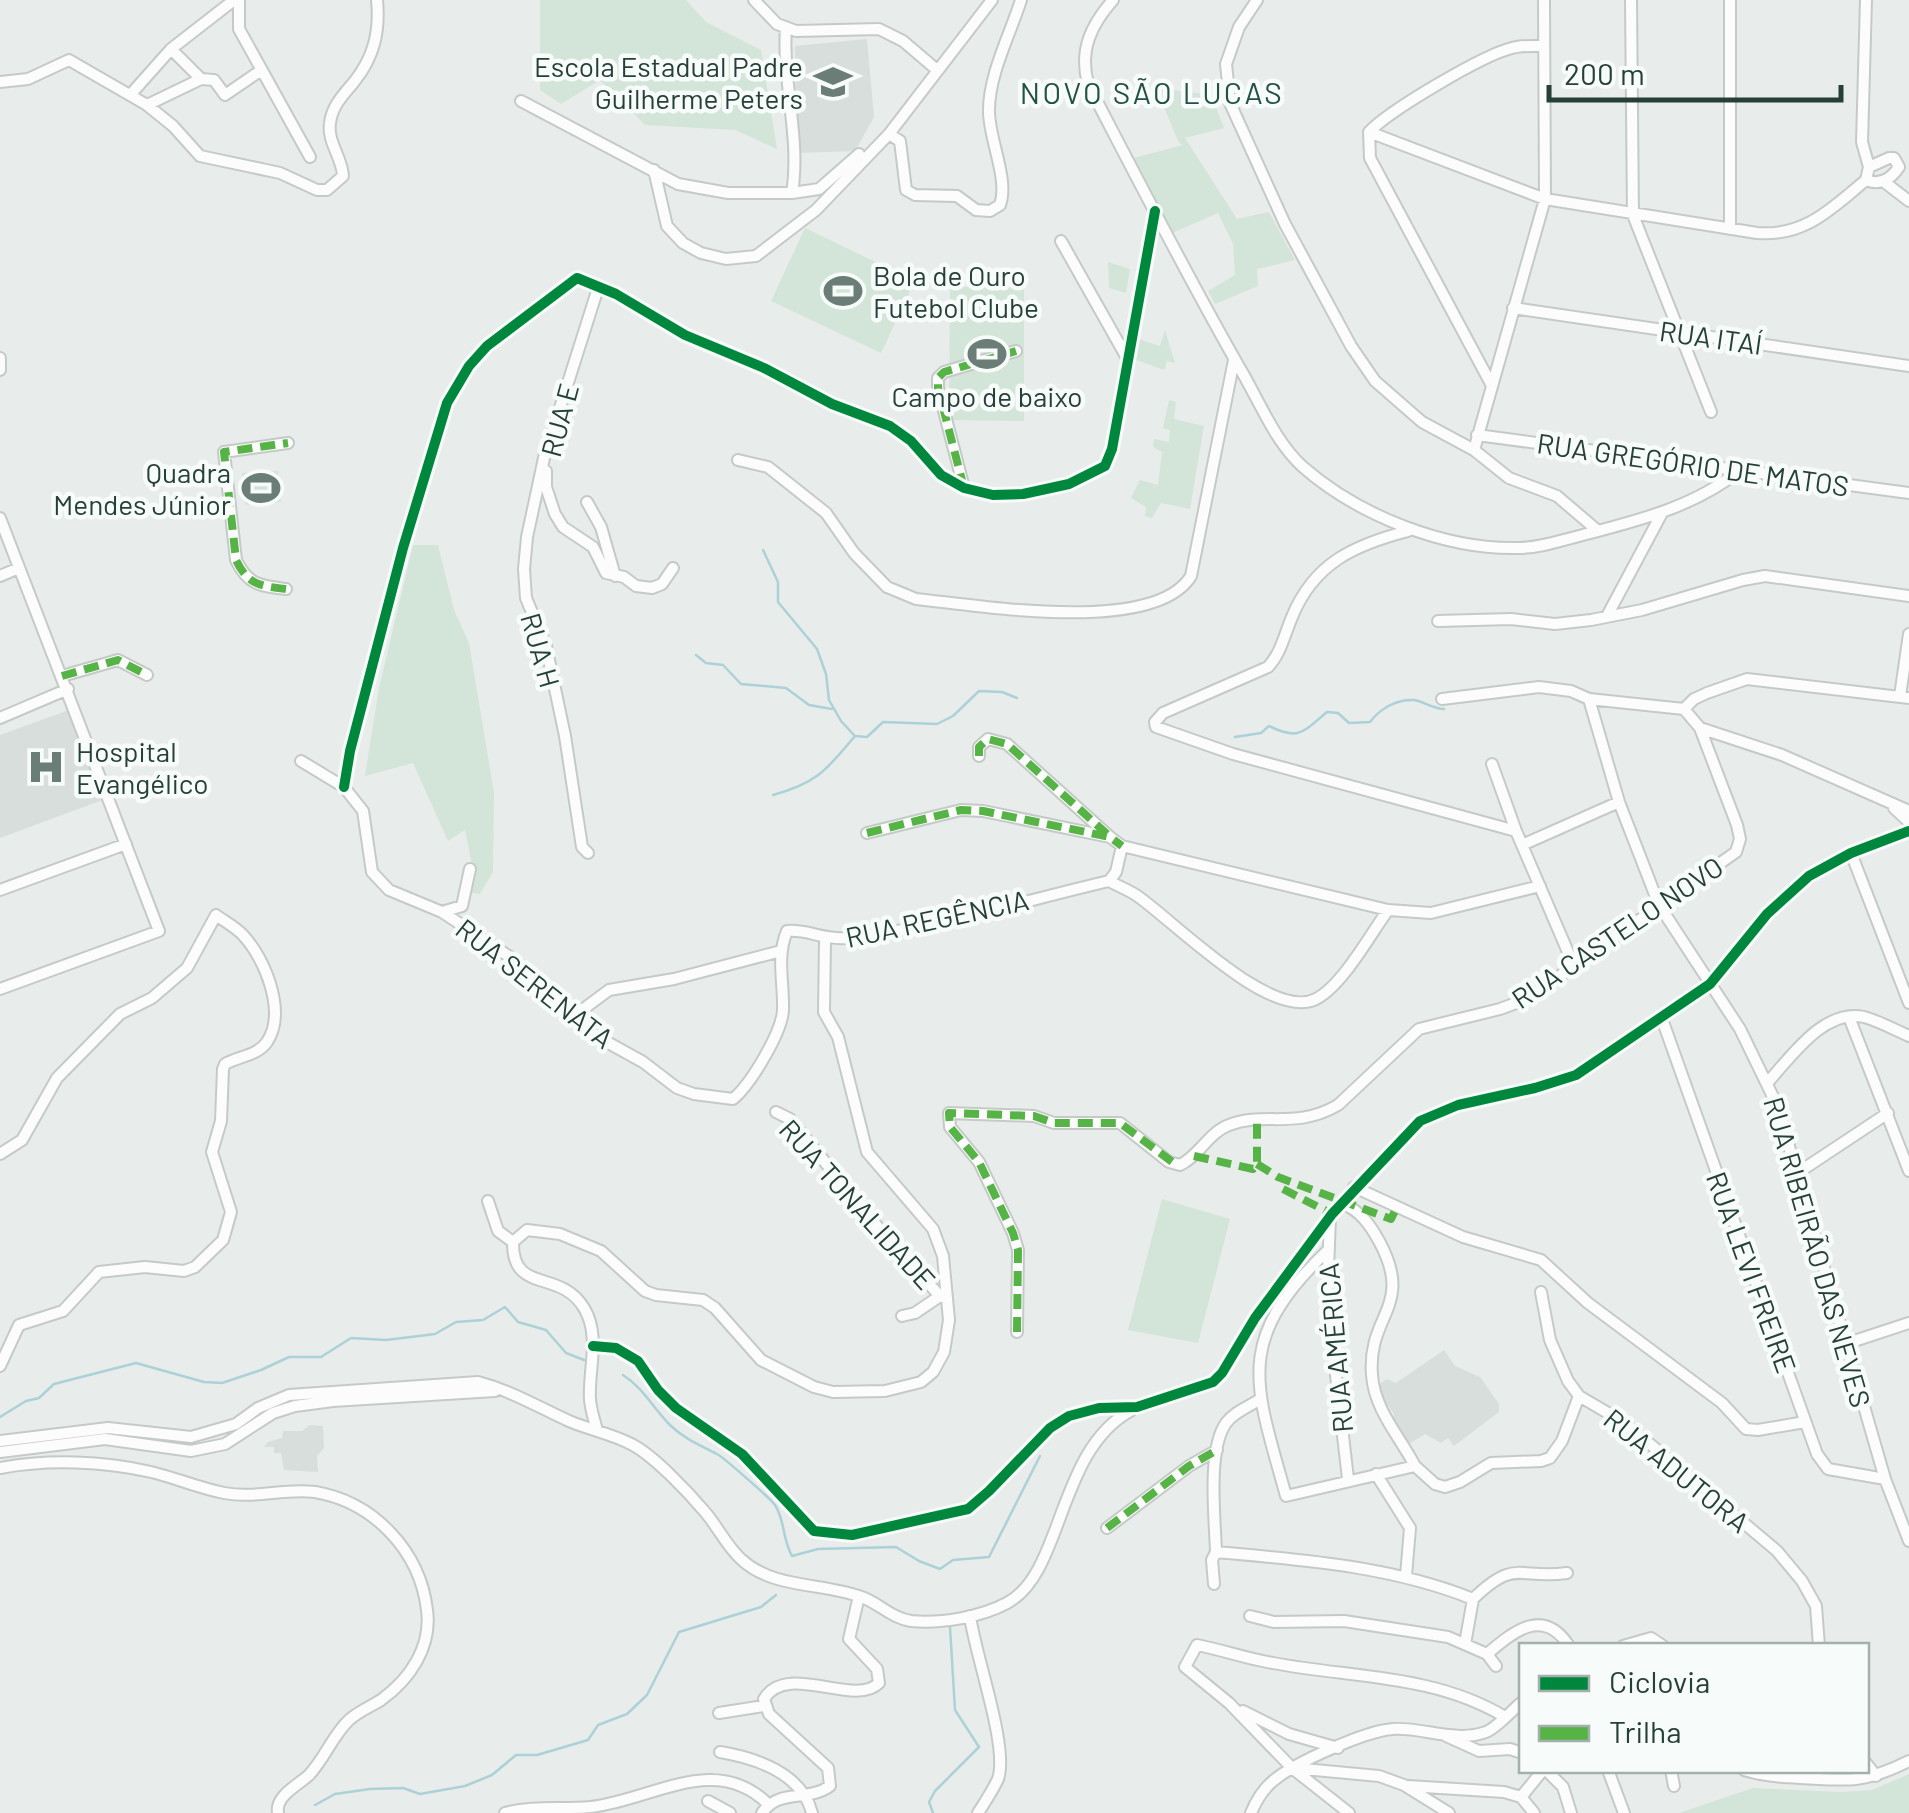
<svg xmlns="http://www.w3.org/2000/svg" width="1909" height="1813" font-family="Barlow,sans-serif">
<rect width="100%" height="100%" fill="#e8edeb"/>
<path fill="#d7dedb" d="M867,39L874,117L855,151L796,153L795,46Z
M69,710L105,799L0,838V735Z
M1444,1350L1455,1366L1480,1377L1499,1404V1412L1454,1446L1448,1438L1441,1443L1425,1434L1407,1445L1393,1422L1394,1414L1375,1387L1387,1379L1396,1383Z
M310,1425L323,1426L324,1448L317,1456L318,1472L284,1470L281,1453H274V1447H264L268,1442L282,1438L283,1431H302Z"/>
<path fill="#d3e4d8" d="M540,0H686L706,22L761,50L777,149L735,130L645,125L600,80L561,104L540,90Z
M1156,88L1211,95L1224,128L1185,138L1237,219L1269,212L1295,260L1257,269L1258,286L1215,304L1208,291L1235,275L1233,244L1218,213L1170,234L1130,159L1183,145L1179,143Z
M805,228L915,281L881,353L771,301Z
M1108,262L1130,269L1126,293L1109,288Z
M950,287H1024V421L949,420Z
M1165,330L1175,363L1167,361L1164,370L1131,358L1135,338L1160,346Z
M1169,400L1176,402L1174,419L1204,426L1190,509L1161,503L1152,518L1145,516L1146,507L1131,498L1140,480L1158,485L1162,452L1153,447L1154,439L1169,442L1170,430L1163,428Z
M278,471L281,502L245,505L242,473Z
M413,545H438L454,610L469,643L494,793L493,872L480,894L467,892L465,867L472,864L465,830L448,841L413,763L365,776L379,688Z
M1162,1199L1230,1219L1198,1343L1128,1330Z
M1909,1774V1813H1679L1753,1788L1841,1792L1872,1790Z"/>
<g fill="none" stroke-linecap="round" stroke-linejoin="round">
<path stroke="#acd1d7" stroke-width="2.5" d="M763,550L778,582V602L817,649L826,674L829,700L841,721L854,735
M696,655L706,663L723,665L741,684L786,688L809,705L832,709
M1235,737L1261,733L1269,726C1299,741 1303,732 1327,712L1338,713L1349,723L1370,722C1380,709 1396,699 1414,700C1423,701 1433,709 1444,709
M773,795C818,783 827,769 855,736L867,737L883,722L937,724L953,716L979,691L1002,692L1017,698
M623,1375C645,1389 653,1409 671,1426C686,1440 700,1445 717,1454C723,1457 771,1499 775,1505C785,1520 782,1538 792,1556L818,1549L896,1547L919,1561L940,1569L953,1560L989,1557L1040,1456
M0,1417L26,1401L39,1398L54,1384L136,1363L204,1382L222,1383L261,1370L289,1357H321L351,1338L386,1340L435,1334L456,1322L483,1320L505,1307L518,1322L546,1330L566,1353L584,1360
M315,1805L335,1794L370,1789L403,1788L420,1794L465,1786L492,1775L516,1755H537L588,1740L598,1725L627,1714L647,1695L679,1632L761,1607L776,1595
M933,1813L929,1802L935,1791L979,1747L955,1710L950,1627"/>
<g stroke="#c5cac8" stroke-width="14">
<path id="minor" d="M239,0V29L310,157
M754,0L777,24L796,31L879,29L903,41L937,70
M1113,0C1091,25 1079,50 1088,84C1138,180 1188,278 1242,372C1260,403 1276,443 1303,467C1359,516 1446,550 1519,548C1539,548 1559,541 1579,536C1636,521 1692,508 1739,471
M1257,0L1239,27L1226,64L1230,103L1285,224L1351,346L1375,381L1422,422L1474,450L1509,478L1557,496L1598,531
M1631,0L1633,215L1711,412
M1866,0L1862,142L1869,167
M786,27C782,83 801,139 792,193
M171,49L201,79L214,80L225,95L260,71
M0,82L28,79L69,60L147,105L173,126L200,156L280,173L317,190H327L343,176C342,157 327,142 330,123C332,106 343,95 354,82C374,57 380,32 377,0
M131,94L171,49L234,0
M521,101L678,184L728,193H792L819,189L859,154
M147,105L201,79
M1369,132L1545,199L1757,233C1805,237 1832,208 1866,180
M1369,132L1370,158L1491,384
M1369,132C1390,110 1483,55 1512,48C1522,45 1534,46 1544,46
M889,134L900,141L906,190L915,195L957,196L976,210L990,211L1000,205C1009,180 990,142 989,113C988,76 1010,35 1021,0
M1889,158H1894L1899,167C1891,179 1880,186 1866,180L1869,167Z
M654,170L667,226L683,243L701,253L726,259L756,256L816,210L889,134L992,0
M1883,181L1909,201
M1730,229V0
M1061,241L1127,358
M1513,308L1909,366
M0,358V370
M1477,435L1909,493
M547,444L527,537L524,569L526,598L546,646L565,736L582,847L588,853
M547,449L598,288
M1474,450L1545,199L1544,0
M738,460L768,467L826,513L854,553L887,587L916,599C977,605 1154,636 1191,576L1234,360
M546,471V487L555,514L563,527L593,547L606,573L624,577L636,586L652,588L662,584L673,568
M964,488L938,388V378L944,372L1016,351
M587,502L601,527L615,576
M0,518L159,931L0,989
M1408,531C1354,545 1314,563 1292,617C1284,636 1281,653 1268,667L1163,713L1155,722L1156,727L1233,754L1516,831
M0,576L19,568
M286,589C260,586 248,585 236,560L224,452L288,443
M1607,616L1662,513
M1438,621L1511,619L1555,624L1591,620L1642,610L1743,580L1765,576L1909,596
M62,676L118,660L147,675
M1900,696L1909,634
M1442,699L1539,687L1571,691L1589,699L1684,709L1700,728L1782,755L1909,811
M1589,699L1619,802L1659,905L1740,1029L1777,1105L1885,1479L1909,1541
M1684,709L1694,699L1707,693L1747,679L1909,698
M0,718L68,689
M979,756V747L988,739L1007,744L1110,837
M301,761L344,787L363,811L372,872L389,890L442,912L462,906L470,869
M1492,764L1516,831L1574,966
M344,787L350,751L403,548L447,403L469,366L487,346L577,278L616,294L685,335L764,368L832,404L890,426L911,441L941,475L964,488L993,495L1023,494L1069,484L1105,466L1112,449L1155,211
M1894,808L1909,822
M867,833L961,810L983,811L1110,837L1122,846L1388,910L1431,913L1540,886
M1522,845L1619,802
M1851,853L1909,1003
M1109,881C1118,886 1128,890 1136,895C1173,920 1271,1022 1316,999C1342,986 1370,935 1388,910
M0,890L126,844
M442,912L513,959L596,1036L643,1062L677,1088L694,1094L733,1099C751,1084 782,1032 783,1010C784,983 776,957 787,931C809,929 821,940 847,938C935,929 1023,901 1109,881L1116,872L1122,846
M574,1016L609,990L674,979L781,951
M1849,1017L1909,1171
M1662,1019L1817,1454L1828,1469L1885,1479
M1768,1082C1791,1057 1824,1008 1864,1017C1879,1021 1895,1030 1909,1036
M776,1112L790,1119L885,1236L940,1296
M0,1154L22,1140L57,1078L120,1014L152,998L187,968L216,915C224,921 235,927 242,934C265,958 287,1012 267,1042C257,1056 239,1056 225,1064L223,1069L221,1121L212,1152L231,1212L223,1240L195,1267L184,1271L145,1267L99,1272L63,1311L19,1325L0,1366
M1799,1172L1888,1113
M1354,1187L1463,1237L1541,1260L1588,1303L1722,1403L1746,1429L1758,1430L1805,1422
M488,1201L498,1231L513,1242
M1342,1203C1360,1211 1369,1223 1379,1241C1415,1307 1367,1314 1372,1375C1374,1409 1400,1437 1415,1466
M1330,1218L1327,1297L1348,1479
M1327,1251C1233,1341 1255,1384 1286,1496L1415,1466L1435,1484L1445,1487L1460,1482L1491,1463L1541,1461L1550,1458L1562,1441L1579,1396
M1541,1292L1550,1340L1568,1381L1579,1396L1625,1423L1777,1551L1802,1581L1816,1606L1819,1646
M902,1316L915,1313L940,1296L946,1298
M1017,1332L1018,1250L1013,1233L979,1162L950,1127L949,1113L1034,1116L1054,1123H1120L1169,1162L1180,1165C1199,1156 1208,1133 1229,1125C1265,1111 1295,1130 1338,1105L1419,1029L1500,1009L1527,999L1736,852L1740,839L1737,825L1700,728
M1845,1344L1909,1323
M593,1346L616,1348L638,1361L658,1390L676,1408L742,1454L814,1531L852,1535L968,1509L989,1491L1050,1428L1069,1416L1099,1408L1137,1407L1213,1382L1222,1373L1255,1318L1332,1214L1420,1121L1458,1105L1535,1088L1576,1075L1710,984L1767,914L1809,876L1851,853L1909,831
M597,1430C594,1420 591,1410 590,1400C588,1370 601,1336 584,1308C560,1268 512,1295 513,1242L527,1230L560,1234L601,1251L645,1291L656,1295L703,1300L715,1308L761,1360L814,1387L833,1392L885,1391L921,1382L933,1372L944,1352L949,1320L943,1256L933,1229L867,1152L838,1037L824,1012L825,940
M0,1441L108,1428L191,1437L236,1424L258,1408L289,1395L478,1382C512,1391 538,1407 569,1421C590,1430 613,1434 633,1445C655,1457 688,1492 705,1512C718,1527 727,1547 742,1560C775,1590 825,1582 864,1598C881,1605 892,1618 911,1621C941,1624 981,1617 1007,1603C1064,1573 1057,1449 1132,1410
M0,1452L105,1439L191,1451L225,1444L273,1413L295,1406L333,1401L495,1391
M0,1468C48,1459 104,1461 151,1472C176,1478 199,1488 224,1493C255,1499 284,1488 315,1492C374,1502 420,1551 427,1610C432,1647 410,1679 381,1700C370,1707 359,1711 349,1720C333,1735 325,1758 309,1775C297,1786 275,1796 278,1813
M1376,1474L1410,1528L1406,1576
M1107,1528L1189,1466L1217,1450
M1216,1552C1304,1560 1391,1566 1473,1599C1516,1557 1519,1580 1567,1573
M1214,1584L1212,1560L1216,1552C1215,1519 1207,1450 1226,1423C1234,1412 1248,1407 1259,1400
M970,1616C975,1655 1009,1747 998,1779C993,1790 985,1802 978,1813
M1250,1616L1274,1622L1344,1621L1448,1637L1487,1654L1496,1666
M1465,1644L1473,1599
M1623,1646L1651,1638L1663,1646
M1487,1654C1513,1632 1543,1606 1569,1646
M1243,1711L1289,1734L1338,1748
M719,1713L764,1706
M1446,1736L1479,1751L1510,1749L1522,1753
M720,1752C757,1758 802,1774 812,1813
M1866,1763L1876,1776
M1293,1768L1379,1776L1404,1785L1449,1813
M1546,1770L1563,1787L1571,1813
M1608,1770L1624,1813
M1671,1770L1674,1786
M1744,1770C1763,1776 1781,1777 1800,1778C1847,1781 1866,1783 1909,1761
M1408,1786L1504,1792L1521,1797L1534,1813
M1521,1797L1543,1770
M708,1801L730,1813
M505,1813C534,1805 562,1810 591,1807C652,1800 715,1752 768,1804
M762,1813C779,1788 808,1802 830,1786L828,1768L769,1714L764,1699C787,1661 854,1708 879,1683L877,1669L849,1639L859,1596
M1251,1813C1256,1801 1262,1790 1273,1781C1294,1763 1365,1731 1393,1729C1422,1727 1456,1743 1486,1732C1498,1727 1511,1711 1522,1702
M1349,1813L1292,1768L1229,1703L1185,1667L1197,1645C1223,1650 1247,1659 1273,1663C1351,1678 1434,1674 1505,1717"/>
</g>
<use href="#minor" stroke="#fcfcfc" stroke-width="10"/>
<path stroke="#56b346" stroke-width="8" stroke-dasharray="15 8" stroke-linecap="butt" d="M964,488L938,388V378L944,372L1016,351
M286,589C260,586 248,585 236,560L224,452L288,443
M62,676L118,660L147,675
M979,756V747L988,739L1007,744L1107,834
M867,833L961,810L983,811L1110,837L1122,846
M1194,1156L1253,1169L1257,1164V1121
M1257,1164L1278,1177L1391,1219L1397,1207
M1283,1189L1332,1214
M1017,1332L1018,1250L1013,1233L979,1162L950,1127L949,1113L1034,1116L1054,1123H1120L1175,1164
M1107,1528L1189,1466L1217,1450"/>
<g stroke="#f7fbf9" stroke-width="16">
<path id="cycleway" d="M344,787L350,751L403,548L447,403L469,366L487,346L577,278L616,294L685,335L764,368L832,404L890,426L911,441L941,475L964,488L993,495L1023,494L1069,484L1105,466L1112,449L1155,211
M593,1346L616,1348L638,1361L658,1390L676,1408L742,1454L814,1531L852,1535L968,1509L989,1491L1050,1428L1069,1416L1099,1408L1137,1407L1213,1382L1222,1373L1255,1318L1332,1214L1420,1121L1458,1105L1535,1088L1576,1075L1710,984L1767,914L1809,876L1851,853L1909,831"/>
</g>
<use href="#cycleway" stroke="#00873e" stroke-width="10"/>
</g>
<defs>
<g id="school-bare" transform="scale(3)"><path d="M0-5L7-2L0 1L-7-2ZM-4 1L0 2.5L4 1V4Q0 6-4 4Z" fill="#6a7d77" stroke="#f7fbf9" stroke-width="2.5" paint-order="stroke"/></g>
<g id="stadium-bare" transform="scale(3)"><path d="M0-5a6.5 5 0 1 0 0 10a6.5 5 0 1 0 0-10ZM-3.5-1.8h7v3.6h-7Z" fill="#6a7d77" stroke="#f7fbf9" stroke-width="2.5" paint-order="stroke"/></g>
<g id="hospital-bare" transform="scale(3)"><path d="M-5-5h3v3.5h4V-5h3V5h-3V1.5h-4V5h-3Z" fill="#6a7d77" stroke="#f7fbf9" stroke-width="2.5" paint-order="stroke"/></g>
</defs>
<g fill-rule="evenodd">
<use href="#school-bare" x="833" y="82"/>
<use href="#stadium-bare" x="843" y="291"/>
<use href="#stadium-bare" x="987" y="354"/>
<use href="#stadium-bare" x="261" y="488"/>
<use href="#hospital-bare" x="46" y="767"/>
</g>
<g text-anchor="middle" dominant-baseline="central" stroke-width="9" stroke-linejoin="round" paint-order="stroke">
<g font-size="28" fill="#264039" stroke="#f7fbf9" text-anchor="end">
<text x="803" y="66">Escola Estadual Padre<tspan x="803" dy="32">Guilherme Peters</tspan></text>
<text x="873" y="275" text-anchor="start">Bola de Ouro<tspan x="873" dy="32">Futebol Clube</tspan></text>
<text x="987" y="396" text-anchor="middle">Campo de baixo</text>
<text x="231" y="472">Quadra<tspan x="231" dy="32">Mendes Júnior</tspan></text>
<text x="76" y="751" text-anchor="start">Hospital<tspan x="76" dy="32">Evangélico</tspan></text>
</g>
<g font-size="28" fill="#264039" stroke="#f7fbf9">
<text transform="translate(1711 337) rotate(8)">RUA ITAÍ</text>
<text transform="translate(559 420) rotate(-75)">RUA E</text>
<text transform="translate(1693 464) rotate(8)">RUA GREGÓRIO DE MATOS</text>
<text transform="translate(541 650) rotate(74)">RUA H</text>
<text transform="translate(937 918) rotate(-12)">RUA REGÊNCIA</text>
<text transform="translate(1617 932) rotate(-34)">RUA CASTELO NOVO</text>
<text transform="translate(535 983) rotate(38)">RUA SERENATA</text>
<text transform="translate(858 1204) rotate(48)">RUA TONALIDADE</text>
<text transform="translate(1818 1252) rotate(74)">RUA RIBEIRÃO DAS NEVES</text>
<text transform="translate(1752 1272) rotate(70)">RUA LEVI FREIRE</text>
<text transform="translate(1335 1348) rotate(-95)">RUA AMÉRICA</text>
<text transform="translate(1677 1470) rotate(39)">RUA ADUTORA</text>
</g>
<g font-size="30" letter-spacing="2.5" fill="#235146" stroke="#f7fbf9">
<text x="1152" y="92">NOVO SÃO LUCAS</text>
</g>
</g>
<rect x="1519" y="1643" width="350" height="130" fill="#f7fbf9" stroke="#a3b0ac" stroke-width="2.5"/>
<rect x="1539" y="1676" width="50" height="15" fill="#00873e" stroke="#a3b0ac" stroke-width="2.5"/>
<text x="1609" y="1693" font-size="30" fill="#264039">Ciclovia</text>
<rect x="1539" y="1726" width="50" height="15" fill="#56b346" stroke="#a3b0ac" stroke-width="2.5"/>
<text x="1609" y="1743" font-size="30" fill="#264039">Trilha</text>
<path d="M1549 85v15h292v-15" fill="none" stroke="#264039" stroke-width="5"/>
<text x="1564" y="85" font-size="30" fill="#264039" stroke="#f7fbf9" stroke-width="8" paint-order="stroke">200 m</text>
</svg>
